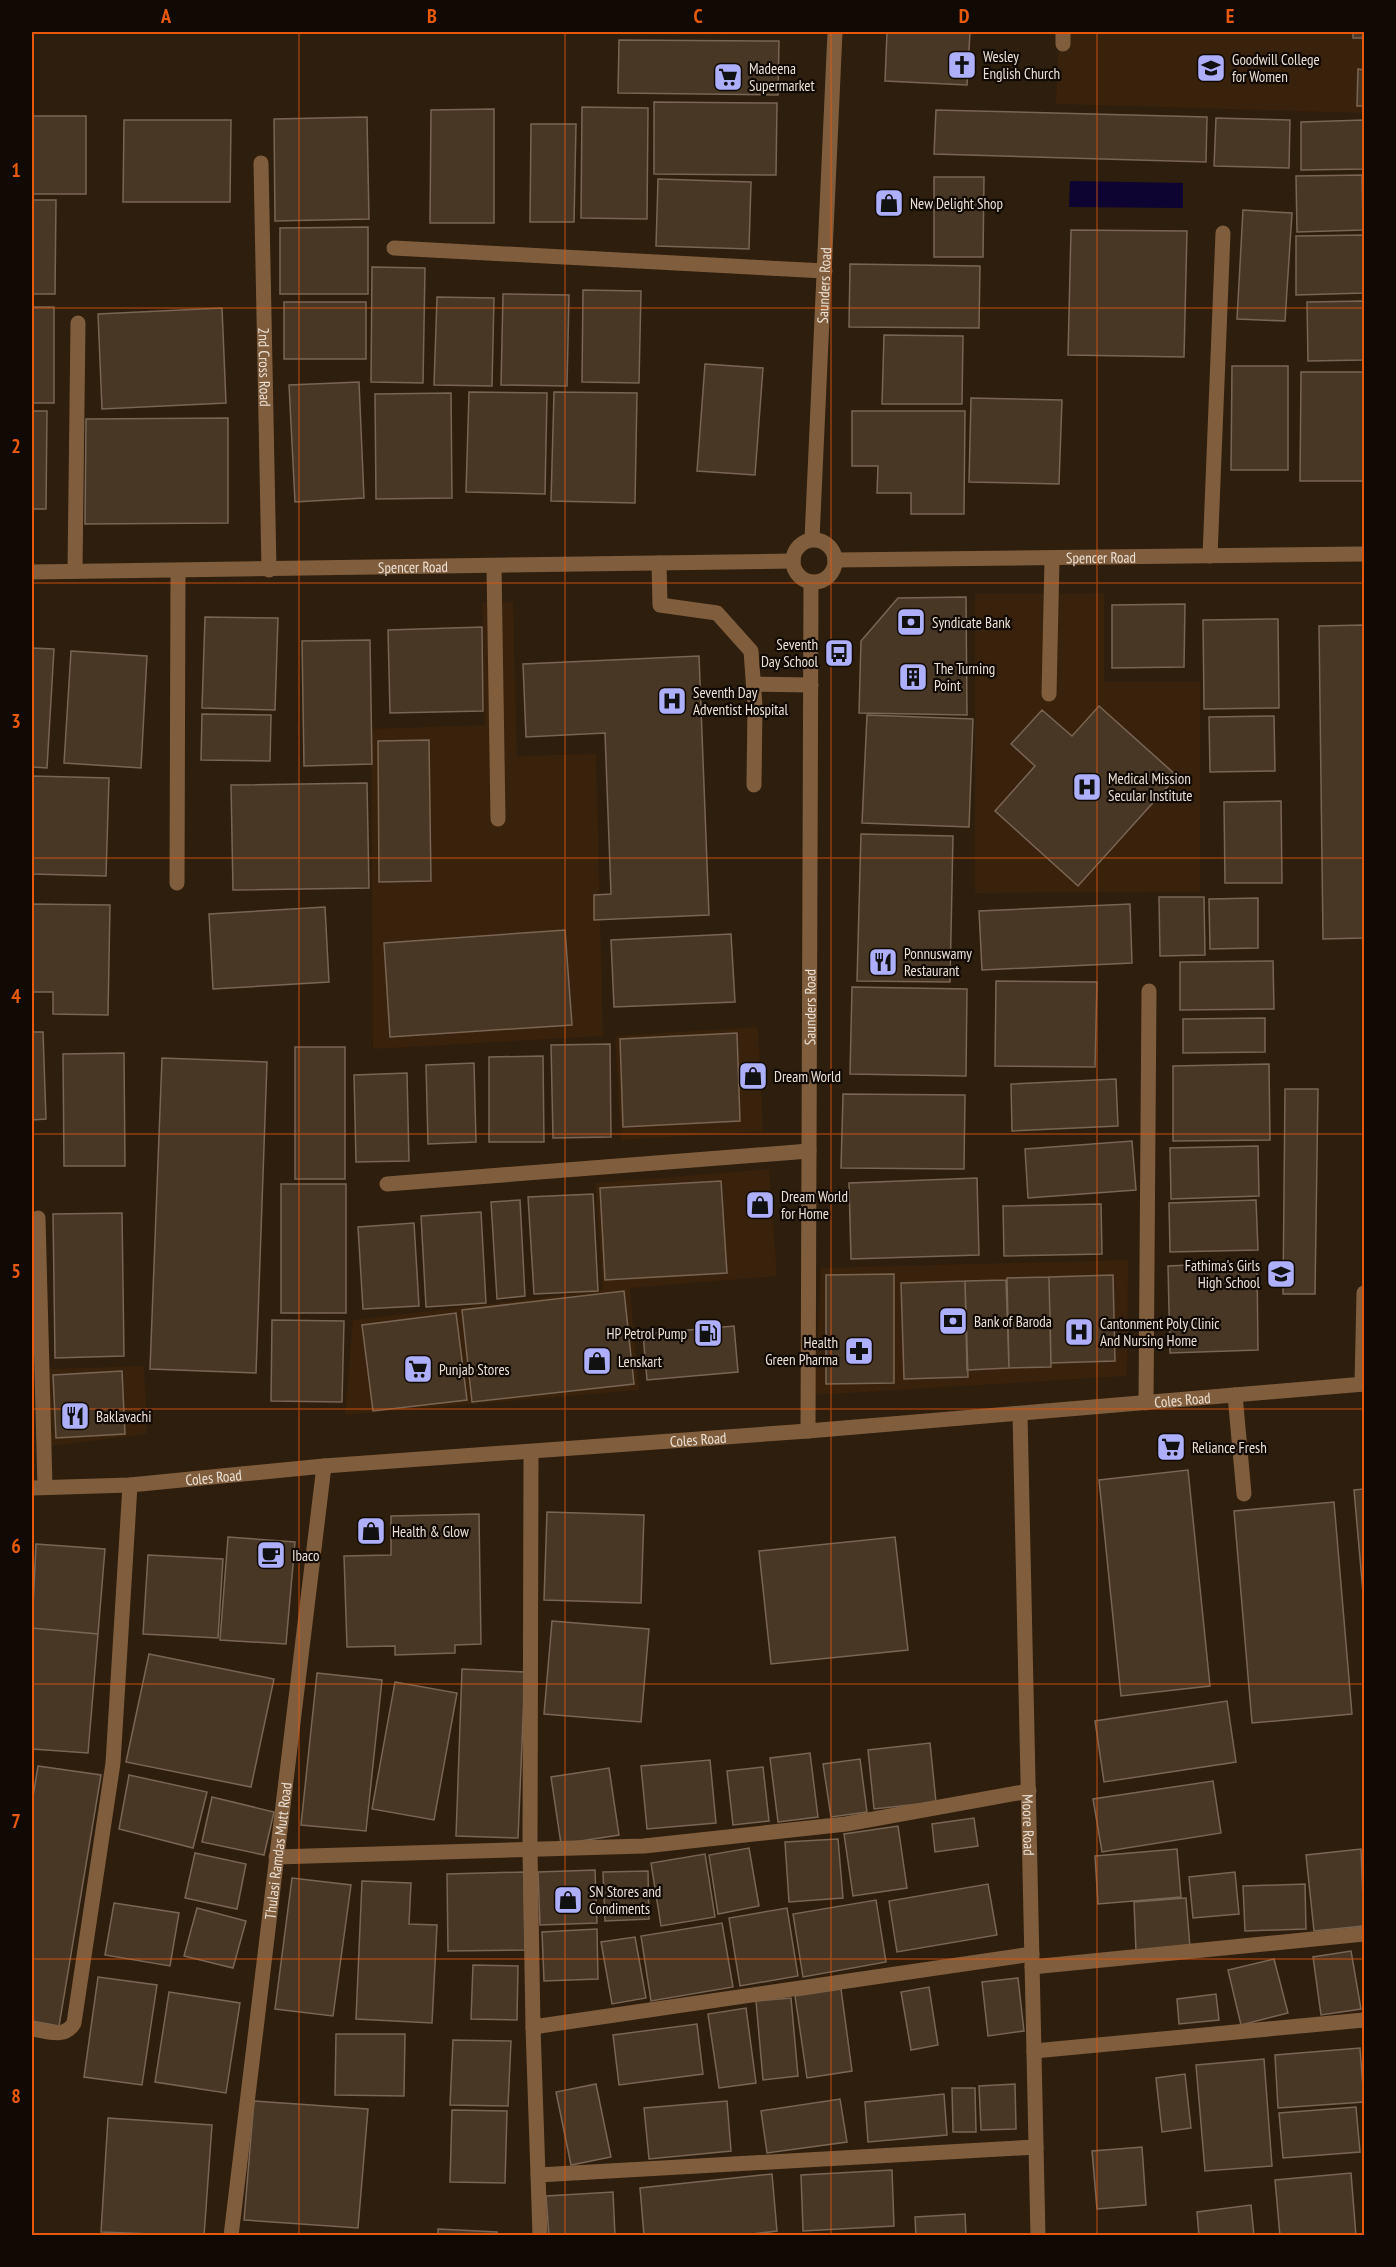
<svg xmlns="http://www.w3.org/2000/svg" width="1396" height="2267" font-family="'PT Sans Narrow',sans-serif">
<rect width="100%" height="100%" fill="#2e1e0d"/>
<path fill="#38220c" d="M1059,32H1364V113L1056,104Z
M1104,593V682H1200V892L975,893V594Z
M513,602L517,756L596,754L603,1036L373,1049L371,729L485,725L482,603Z
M758,1027L763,1131L621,1140L615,1036Z
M769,1169L777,1276L630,1288L639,1390L345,1415L353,1320L603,1290L595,1183Z
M1128,1260L1127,1376L815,1395L821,1268Z
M144,1366L147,1434L51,1446L47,1369Z"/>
<path fill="#0d0431" d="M1070,181L1183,183V208L1069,207Z"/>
<path fill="#493726" stroke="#796553" stroke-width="1.5" d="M887,32H970L967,85L885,81Z
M1353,32H1364V38H1353Z
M619,40L779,41L778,95L618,93Z
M1358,69L1364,70V106H1357Z
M654,102L777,103L776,175L654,174Z
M582,107L648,108L647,219L581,218Z
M494,109V223H430L431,110Z
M936,110L1207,117L1206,162L934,154Z
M32,116H86V194H32Z
M367,117L369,219L275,221L274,119Z
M1216,118L1290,120L1289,168L1214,166Z
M124,120H231L230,202H123Z
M1364,120V169L1301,170V122Z
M531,124H576L574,222H530Z
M1362,175L1363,230L1297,232L1296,176Z
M934,177H984L983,257H934Z
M658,179L751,182L749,249L656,246Z
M32,200H56L55,294H32Z
M1243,210L1292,213L1285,321L1237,319Z
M368,227V294H280V228Z
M1071,230L1187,231L1184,357L1068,355Z
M1364,235V293L1296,295V236Z
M850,264L980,266L979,328L849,327Z
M372,267L425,268L423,383L371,382Z
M583,290L641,291L639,383L582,382Z
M503,294L569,295L567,386L501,385Z
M437,297L494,298L492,386L434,385Z
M1364,301V360L1308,361L1307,302Z
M284,302H366V359H284Z
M32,307H54V403H32Z
M222,308L226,403L102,409L98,314Z
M884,335L963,336L962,404H882Z
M705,364L763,368L755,475L697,471Z
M1232,366H1288V470H1231Z
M1301,372H1364V481H1300Z
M359,382L364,498L295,502L289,385Z
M469,392L547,393L545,494L466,492Z
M554,392L637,393L635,503L551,501Z
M451,393L452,498L376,499L375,394Z
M971,398L1062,400L1059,484L969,482Z
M32,411H47L46,509H32Z
M852,411H965L964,514H911V493H877L878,466H852Z
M228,418V523L85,524L86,419Z
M966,597L967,715L859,713L861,641L898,598Z
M1185,604L1184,667L1112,668V605Z
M205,617L278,618L275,710L202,708Z
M1278,619L1279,708L1204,709L1203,620Z
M1364,625V938L1323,939L1319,626Z
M482,627L483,711L390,713L388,630Z
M370,640L372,764L304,766L302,641Z
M32,648L54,649L47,768L32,767Z
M71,651L147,656L141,768L64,763Z
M699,656L709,915L594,920V895L611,894L605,733L526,737L523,664Z
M1099,706L1177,776L1078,886L995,811L1035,766L1011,744L1042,710L1072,736Z
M202,714L271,715L270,761L201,760Z
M867,715L973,719L969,827L862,823Z
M1274,716L1275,771L1210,772L1209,717Z
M429,740L431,881L379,882L378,741Z
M32,776L109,778L106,876L32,874Z
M367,783L369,888L233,890L231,785Z
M1281,801L1282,883H1225L1224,802Z
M861,834L953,836L950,982L857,981Z
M1159,897H1204L1205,955L1160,956Z
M1258,898V948L1210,949L1209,899Z
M32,904L110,905L108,1015L53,1014V992H32Z
M1130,904L1132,963L982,970L979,911Z
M325,907L329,982L213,989L209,914Z
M565,930L572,1025L390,1037L384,943Z
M731,934L735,1002L614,1007L611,940Z
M1273,961L1274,1009L1180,1010V962Z
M996,981L1097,982L1095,1067L995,1066Z
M852,987L967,989L966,1076L850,1074Z
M1265,1018V1052L1183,1053V1019Z
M32,1032H43L46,1119L32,1120Z
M737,1033L740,1121L623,1127L620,1039Z
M610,1044L611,1137L553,1138L551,1045Z
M295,1047H345V1179H295Z
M124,1053L125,1166H64L63,1054Z
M543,1056L544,1142H489V1057Z
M162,1058L267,1062L256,1373L150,1369Z
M474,1063L476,1142L428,1144L426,1065Z
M1269,1064L1270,1140L1173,1141V1066Z
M407,1073L409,1161L356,1162L354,1075Z
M1116,1079L1118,1126L1012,1131L1011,1084Z
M1285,1089H1318L1315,1294H1283Z
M843,1094L965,1095L964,1169L841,1168Z
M1132,1141L1136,1190L1028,1198L1025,1149Z
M1258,1146L1259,1196L1171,1199L1170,1148Z
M977,1178L979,1255L851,1259L849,1183Z
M721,1181L727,1273L605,1280L600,1188Z
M281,1184H346V1313H281Z
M593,1194L598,1291L534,1294L528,1197Z
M520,1200L525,1296L497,1299L491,1202Z
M1256,1200L1258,1250L1170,1252L1169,1203Z
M1101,1204L1102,1254L1004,1256L1003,1206Z
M481,1212L486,1303L426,1307L421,1216Z
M122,1213L124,1356L55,1358L53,1214Z
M414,1223L419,1306L363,1309L358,1227Z
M1257,1262L1258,1350L1170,1353L1168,1266Z
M894,1274V1383L826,1384V1275Z
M1113,1275L1115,1361L1051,1363L1049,1277Z
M1049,1277L1051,1367L1009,1368L1007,1278Z
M1006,1280L1009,1368L967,1370L965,1281Z
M965,1281L968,1377L904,1379L901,1283Z
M624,1291L634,1384L472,1402L462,1310Z
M456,1313L467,1400L373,1411L362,1325Z
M272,1320L344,1321L342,1402L271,1401Z
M734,1326L738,1372L647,1380L643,1334Z
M122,1371L125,1434L56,1438L53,1375Z
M1188,1470L1210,1686L1121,1696L1099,1480Z
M1364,1489V1604L1354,1490Z
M1334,1502L1352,1714L1252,1723L1234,1511Z
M547,1512L644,1515L641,1603L544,1600Z
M479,1514L481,1644L455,1645V1653L395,1655V1646L347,1647L344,1556L391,1555V1516Z
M228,1537L295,1542L286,1644L220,1640Z
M895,1537L908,1650L771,1664L759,1551Z
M36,1544L105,1549L98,1634L32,1628Z
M148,1555L223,1559L218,1638L143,1634Z
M552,1621L649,1629L641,1722L544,1714Z
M32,1628L98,1634L88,1753L32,1749Z
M149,1654L274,1679L251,1787L126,1762Z
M462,1669L525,1672L518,1838L456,1836Z
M317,1673L382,1680L366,1831L301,1825Z
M395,1682L457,1693L434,1820L372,1809Z
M1227,1701L1236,1762L1104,1782L1095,1721Z
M930,1743L936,1802L874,1809L868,1750Z
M810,1753L818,1817L778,1822L770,1758Z
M860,1759L867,1812L831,1817L823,1764Z
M710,1760L716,1823L647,1829L641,1766Z
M38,1766L101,1775L59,2026L32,2021V1803Z
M763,1767L769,1821L733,1825L727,1771Z
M609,1768L619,1835L561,1844L551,1777Z
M129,1775L207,1792L193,1848L119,1829Z
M1213,1781L1221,1833L1102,1852L1093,1799Z
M212,1797L274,1812L264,1855L202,1842Z
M974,1818L978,1846L935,1852L932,1824Z
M898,1826L907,1888L853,1896L844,1834Z
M838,1839L843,1898L789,1902L785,1842Z
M749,1848L759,1906L718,1914L709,1855Z
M1177,1849L1181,1897L1098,1904L1095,1856Z
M1361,1849L1364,1926L1314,1931L1306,1855Z
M195,1853L246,1864L237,1909L185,1898Z
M705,1854L715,1917L661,1926L651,1863Z
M595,1870L597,1923L540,1925L538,1872Z
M648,1871L649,1919L605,1921L603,1872Z
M524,1872L525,1950L448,1951L447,1874Z
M1235,1872L1239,1914L1193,1918L1189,1877Z
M292,1878L351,1885L333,2016L275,2009Z
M362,1881L411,1883L409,1924L437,1925L432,2023L356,2019Z
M988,1884L997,1935L897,1952L889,1901Z
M1305,1884L1306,1929L1245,1931L1243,1886Z
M1186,1898L1190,1947L1136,1952L1134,1902Z
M876,1900L886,1962L803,1977L793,1914Z
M114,1903L179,1913L170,1966L105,1955Z
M197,1908L246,1921L233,1968L184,1956Z
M787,1908L798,1976L740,1986L729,1918Z
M722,1923L733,1987L651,2001L641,1936Z
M597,1929L598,1979L544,1981L542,1932Z
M635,1937L646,1998L612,2004L601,1942Z
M1351,1951L1361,2009L1321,2015L1313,1957Z
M1274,1959L1288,2013L1241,2025L1228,1970Z
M473,1965L518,1966L517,2020L471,2019Z
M98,1977L157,1985L142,2085L84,2077Z
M1018,1978L1024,2031L988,2036L982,1982Z
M929,1987L938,2045L911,2050L901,1992Z
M841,1989L852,2071L807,2078L795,1996Z
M169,1992L240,2003L226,2093L155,2082Z
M1216,1994L1219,2020L1179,2024L1177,1999Z
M791,1998L798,2076L763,2080L756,2001Z
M746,2008L756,2083L719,2088L708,2014Z
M697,2024L703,2074L619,2085L613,2035Z
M336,2034H405L404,2096L335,2095Z
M453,2040L511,2041L508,2106L450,2105Z
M1360,2048L1364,2102L1278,2108L1275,2055Z
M1264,2059L1272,2166L1205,2171L1196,2065Z
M1185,2074L1191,2128L1162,2132L1156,2078Z
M596,2084L611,2157L571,2165L556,2092Z
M1015,2084L1016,2129L981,2130L979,2086Z
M952,2088H975L976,2132H953Z
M944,2094L947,2135L868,2142L865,2102Z
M840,2099L847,2142L767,2153L761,2111Z
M254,2101L368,2109L358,2228L244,2220Z
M727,2101L731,2151L649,2159L644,2108Z
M1356,2107L1360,2152L1283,2158L1279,2113Z
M452,2110L507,2111L505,2183L450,2182Z
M108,2118L212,2125L204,2236L101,2232Z
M1142,2147L1146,2205L1097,2209L1092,2151Z
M892,2170L894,2226L803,2231L801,2175Z
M1351,2173L1356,2236H1280L1275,2180Z
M772,2174L777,2231L737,2236H644L640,2188Z
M613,2192L615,2236H549L546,2196Z
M1251,2205L1254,2236H1199L1197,2212Z
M965,2214L966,2236H916L915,2217Z
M438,2229L497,2232V2236H438Z"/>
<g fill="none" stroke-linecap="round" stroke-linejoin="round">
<path stroke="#805e3d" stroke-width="15" d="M1063,44V32
M1210,556L1223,233
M659,563L660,605L717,613L751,651L755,706L754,785
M494,566L498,819
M754,684L811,685
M1049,694L1052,559
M1362,1384L1364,1293
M1235,1395L1244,1494
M530,1850L531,1452"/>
<g stroke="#805e3d" stroke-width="15">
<path id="s1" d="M261,163L269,570"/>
<path d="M394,248L825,271"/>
<path id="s2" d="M835,560L1364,554"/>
<path d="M75,571L78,323"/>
<path id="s3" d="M32,572L793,561"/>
<path d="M177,883L178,571"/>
<path d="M387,1184L809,1151"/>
<path d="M38,1218L45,1487"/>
<path d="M1146,1403L1149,991"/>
<path id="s4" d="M1020,1414L1038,2236"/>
<path d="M530,1850L533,2027"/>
<path d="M276,1857L644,1846L846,1824L1029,1791"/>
<path d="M1032,1967L1364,1934"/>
<path d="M32,2029C47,2031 65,2039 74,2023L113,1763L130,1485"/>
<path d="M1034,2051L1364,2020"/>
<path d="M538,2175L533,2027L1032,1954"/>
<path id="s5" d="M231,2236L324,1466"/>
<path d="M540,2236L538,2175L1036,2147"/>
</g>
<g stroke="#805e3d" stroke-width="15">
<path id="s6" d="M812,539L835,32"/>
<circle cx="814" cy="561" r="21"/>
<path id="s7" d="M808,1431L811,582"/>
<path id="s8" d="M32,1488L130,1485L324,1466L808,1431L1364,1384"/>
</g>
</g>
<path fill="none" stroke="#e8590c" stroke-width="1.5" stroke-opacity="0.55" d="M299,32V2236M565,32V2236M831,32V2236M1097,32V2236M32,308H1364M32,583H1364M32,858H1364M32,1134H1364M32,1409H1364M32,1684H1364M32,1959H1364"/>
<defs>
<g id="church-square" transform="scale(1.5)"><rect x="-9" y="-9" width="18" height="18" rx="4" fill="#adaffb" stroke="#110a04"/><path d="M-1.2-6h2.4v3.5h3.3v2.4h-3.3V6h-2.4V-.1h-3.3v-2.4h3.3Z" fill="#111"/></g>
<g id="university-square" transform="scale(1.5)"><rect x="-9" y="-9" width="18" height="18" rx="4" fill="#adaffb" stroke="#110a04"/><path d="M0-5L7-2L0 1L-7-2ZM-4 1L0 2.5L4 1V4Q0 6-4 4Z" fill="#111"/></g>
<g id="supermarket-square" transform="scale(1.5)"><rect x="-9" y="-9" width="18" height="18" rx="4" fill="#adaffb" stroke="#110a04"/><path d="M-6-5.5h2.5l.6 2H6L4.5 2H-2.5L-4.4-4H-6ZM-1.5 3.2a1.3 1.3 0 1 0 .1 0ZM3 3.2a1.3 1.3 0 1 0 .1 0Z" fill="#111"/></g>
<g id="shop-square" transform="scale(1.5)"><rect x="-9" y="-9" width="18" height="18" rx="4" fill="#adaffb" stroke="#110a04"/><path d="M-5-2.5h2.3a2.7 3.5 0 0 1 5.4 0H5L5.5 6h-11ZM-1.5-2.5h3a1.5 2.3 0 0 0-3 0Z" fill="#111"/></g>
<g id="bank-square" transform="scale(1.5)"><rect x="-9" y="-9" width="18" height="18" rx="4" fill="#adaffb" stroke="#110a04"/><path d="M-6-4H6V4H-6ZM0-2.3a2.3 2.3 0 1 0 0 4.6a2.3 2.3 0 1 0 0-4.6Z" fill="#111"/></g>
<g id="bus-square" transform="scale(1.5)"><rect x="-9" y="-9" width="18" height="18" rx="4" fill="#adaffb" stroke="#110a04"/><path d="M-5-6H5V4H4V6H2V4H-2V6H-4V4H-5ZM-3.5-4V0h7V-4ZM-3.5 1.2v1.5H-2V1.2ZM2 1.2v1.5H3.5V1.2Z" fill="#111"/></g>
<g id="building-square" transform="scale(1.5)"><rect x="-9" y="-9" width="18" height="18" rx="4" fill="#adaffb" stroke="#110a04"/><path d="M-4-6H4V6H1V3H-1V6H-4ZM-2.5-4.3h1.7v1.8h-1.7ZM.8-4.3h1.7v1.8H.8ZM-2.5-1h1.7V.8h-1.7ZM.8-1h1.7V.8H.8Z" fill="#111"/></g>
<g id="hospital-square" transform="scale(1.5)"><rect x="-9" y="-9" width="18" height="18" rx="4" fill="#adaffb" stroke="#110a04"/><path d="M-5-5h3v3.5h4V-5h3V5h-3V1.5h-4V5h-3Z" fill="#111"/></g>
<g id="restaurant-square" transform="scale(1.5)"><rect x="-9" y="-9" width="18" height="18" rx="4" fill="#adaffb" stroke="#110a04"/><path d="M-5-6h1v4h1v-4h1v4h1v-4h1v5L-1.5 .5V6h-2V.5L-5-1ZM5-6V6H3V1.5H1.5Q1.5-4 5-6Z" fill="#111"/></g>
<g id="school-square" transform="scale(1.5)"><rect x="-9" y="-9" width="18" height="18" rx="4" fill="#adaffb" stroke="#110a04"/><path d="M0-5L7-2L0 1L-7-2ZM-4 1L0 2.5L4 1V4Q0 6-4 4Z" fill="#111"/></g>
<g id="fuel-square" transform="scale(1.5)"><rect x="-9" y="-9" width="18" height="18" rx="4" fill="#adaffb" stroke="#110a04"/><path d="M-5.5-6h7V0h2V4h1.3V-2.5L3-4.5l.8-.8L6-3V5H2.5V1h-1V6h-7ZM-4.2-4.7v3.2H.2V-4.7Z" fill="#111"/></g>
<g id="pharmacy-square" transform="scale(1.5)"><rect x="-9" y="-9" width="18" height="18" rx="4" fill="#adaffb" stroke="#110a04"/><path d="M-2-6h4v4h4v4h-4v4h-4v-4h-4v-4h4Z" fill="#111"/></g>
<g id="cafe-square" transform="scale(1.5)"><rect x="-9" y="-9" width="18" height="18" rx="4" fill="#adaffb" stroke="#110a04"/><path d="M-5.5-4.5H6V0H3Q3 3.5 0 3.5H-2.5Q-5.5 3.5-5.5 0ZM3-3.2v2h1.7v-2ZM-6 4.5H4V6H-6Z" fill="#111"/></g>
</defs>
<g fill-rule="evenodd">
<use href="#church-square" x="962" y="65"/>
<use href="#university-square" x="1211" y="68"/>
<use href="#supermarket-square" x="728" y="77"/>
<use href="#shop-square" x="889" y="203"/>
<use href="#bank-square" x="911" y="622"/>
<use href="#bus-square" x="839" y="653"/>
<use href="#building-square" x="913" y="677"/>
<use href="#hospital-square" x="672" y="701"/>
<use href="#hospital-square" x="1087" y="787"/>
<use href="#restaurant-square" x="883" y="962"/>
<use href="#shop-square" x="753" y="1076"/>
<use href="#shop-square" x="760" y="1205"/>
<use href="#school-square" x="1281" y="1274"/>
<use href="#bank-square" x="953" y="1321"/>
<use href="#hospital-square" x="1079" y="1332"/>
<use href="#fuel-square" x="708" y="1333"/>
<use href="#pharmacy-square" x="859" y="1351"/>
<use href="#shop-square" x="597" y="1361"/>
<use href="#supermarket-square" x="418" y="1369"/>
<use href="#restaurant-square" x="75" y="1416"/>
<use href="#supermarket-square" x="1171" y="1447"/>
<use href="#shop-square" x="371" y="1531"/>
<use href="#cafe-square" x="271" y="1555"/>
<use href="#shop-square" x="568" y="1900"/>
</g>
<g text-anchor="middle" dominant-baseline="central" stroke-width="4.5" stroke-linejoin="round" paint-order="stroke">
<g font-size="15" fill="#ebe0d5" stroke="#110a04" text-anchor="start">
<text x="983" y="56">Wesley<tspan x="983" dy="17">English Church</tspan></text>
<text x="1232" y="59">Goodwill College<tspan x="1232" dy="17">for Women</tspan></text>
<text x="749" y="68">Madeena<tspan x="749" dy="17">Supermarket</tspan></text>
<text x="910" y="203">New Delight Shop</text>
<text x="932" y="622">Syndicate Bank</text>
<text x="818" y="644" text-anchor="end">Seventh<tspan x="818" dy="17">Day School</tspan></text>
<text x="934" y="668">The Turning<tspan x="934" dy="17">Point</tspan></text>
<text x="693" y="692">Seventh Day<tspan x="693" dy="17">Adventist Hospital</tspan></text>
<text x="1108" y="778">Medical Mission<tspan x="1108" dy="17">Secular Institute</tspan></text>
<text x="904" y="953">Ponnuswamy<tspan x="904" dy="17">Restaurant</tspan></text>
<text x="774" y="1076">Dream World</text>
<text x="781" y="1196">Dream World<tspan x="781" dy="17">for Home</tspan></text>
<text x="1260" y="1265" text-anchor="end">Fathima's Girls<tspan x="1260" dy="17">High School</tspan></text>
<text x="974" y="1321">Bank of Baroda</text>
<text x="1100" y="1323">Cantonment Poly Clinic<tspan x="1100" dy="17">And Nursing Home</tspan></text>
<text x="687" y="1333" text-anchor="end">HP Petrol Pump</text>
<text x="838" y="1342" text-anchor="end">Health<tspan x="838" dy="17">Green Pharma</tspan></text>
<text x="618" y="1361">Lenskart</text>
<text x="439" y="1369">Punjab Stores</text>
<text x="96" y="1416">Baklavachi</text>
<text x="1192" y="1447">Reliance Fresh</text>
<text x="392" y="1531">Health &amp; Glow</text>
<text x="292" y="1555">Ibaco</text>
<text x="589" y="1891">SN Stores and<tspan x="589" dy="17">Condiments</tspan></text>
</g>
<g font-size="15" fill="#ebe0d5" stroke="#110a04">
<text stroke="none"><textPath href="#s6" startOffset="254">Saunders Road</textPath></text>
<text stroke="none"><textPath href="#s1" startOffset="204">2nd Cross Road</textPath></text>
<text stroke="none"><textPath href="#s2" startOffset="266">Spencer Road</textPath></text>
<text stroke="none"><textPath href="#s3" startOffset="381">Spencer Road</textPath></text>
<text stroke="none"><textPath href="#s7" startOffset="424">Saunders Road</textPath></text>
<text stroke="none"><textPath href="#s8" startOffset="1154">Coles Road</textPath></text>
<text stroke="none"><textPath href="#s8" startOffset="668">Coles Road</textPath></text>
<text stroke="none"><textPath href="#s8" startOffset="182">Coles Road</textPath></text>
<text stroke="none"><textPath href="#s4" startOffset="411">Moore Road</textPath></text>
<text stroke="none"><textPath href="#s5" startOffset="388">Thulasi Ramdas Mutt Road</textPath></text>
</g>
</g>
<rect width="1396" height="2267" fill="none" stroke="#110a04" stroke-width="66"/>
<rect x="33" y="33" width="1330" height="2201" fill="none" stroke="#e8590c" stroke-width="2"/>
<g font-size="20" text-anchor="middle" font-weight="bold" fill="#e8590c">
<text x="166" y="23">A</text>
<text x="432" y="23">B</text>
<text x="698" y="23">C</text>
<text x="964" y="23">D</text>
<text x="1230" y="23">E</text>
<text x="16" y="177">1</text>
<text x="16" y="453">2</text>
<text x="16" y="728">3</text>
<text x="16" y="1003">4</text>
<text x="16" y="1278">5</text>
<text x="16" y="1553">6</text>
<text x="16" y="1828">7</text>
<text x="16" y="2103">8</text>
</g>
</svg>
